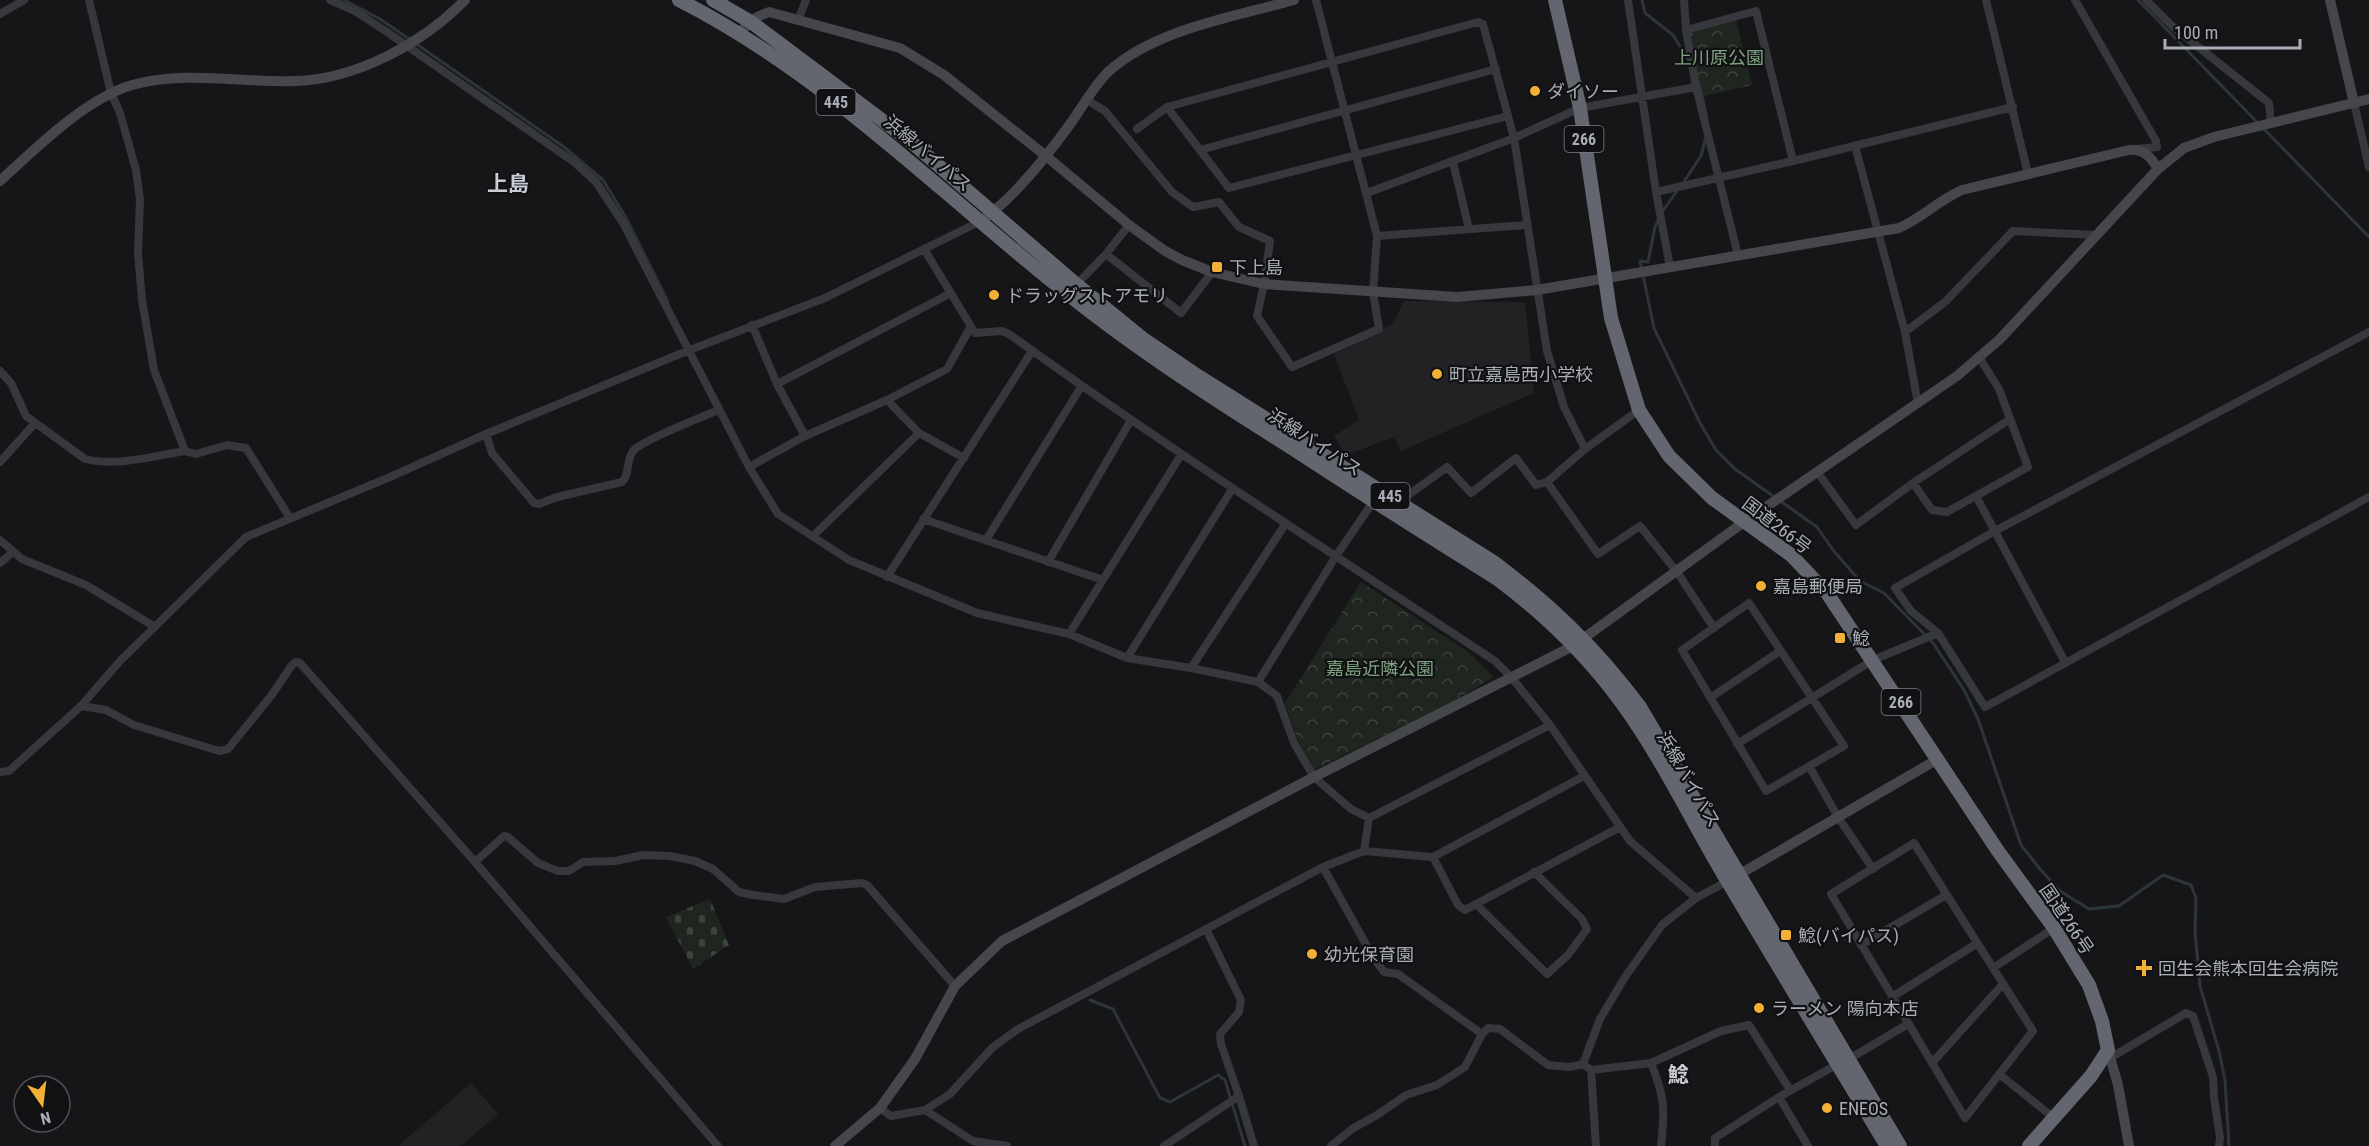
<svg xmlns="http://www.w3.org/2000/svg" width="2369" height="1146" font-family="'Roboto Condensed','Noto Sans JP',sans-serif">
<defs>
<pattern id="cemetery-stones" width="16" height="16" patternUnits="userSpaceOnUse" patternTransform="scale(1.5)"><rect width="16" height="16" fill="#1e261f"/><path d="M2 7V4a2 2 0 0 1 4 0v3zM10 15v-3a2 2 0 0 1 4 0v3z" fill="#3c433d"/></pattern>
<pattern id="park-crowns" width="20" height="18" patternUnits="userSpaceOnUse" patternTransform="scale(1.5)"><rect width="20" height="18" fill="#1e261f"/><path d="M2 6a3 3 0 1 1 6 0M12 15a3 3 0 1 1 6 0" fill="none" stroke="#3c433d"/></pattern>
</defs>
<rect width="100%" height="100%" fill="#161618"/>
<path fill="#222225" d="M1404,301L1525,302L1534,393L1401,451L1394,437L1346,455L1334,436L1359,420L1334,354L1367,339L1394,322Z
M471,1083L498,1114L461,1146H398Z"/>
<path fill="url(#cemetery-stones)" d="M710,899L729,945L693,969L666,917Z"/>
<path fill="url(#park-crowns)" d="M1736,20L1752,85L1701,97L1688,30Z
M1361,582L1467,651L1494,677L1450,703L1314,770L1298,741L1285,703Z"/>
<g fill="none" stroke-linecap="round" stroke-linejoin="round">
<path stroke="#2c353c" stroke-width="3" d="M344,0L380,19L409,39
M1642,0L1645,13L1673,35L1689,61
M2138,0L2258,123
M415,43L564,147L603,180L625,216L668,302
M1699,83L1707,118
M2263,128L2369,237
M1683,183L1701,156L1706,136
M1662,212L1679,188
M1659,218L1655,227L1648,262L1640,261L1654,328L1699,421L1716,450L1735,469L1817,527L1833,550L1860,581L1884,593L1933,643L1964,690L1978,719L2021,845L2039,868L2060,891L2089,909L2119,906L2163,875L2191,885L2196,898L2195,931L2200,986L2219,1051L2225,1080L2229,1146
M1090,1000L1113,1009L1160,1098L1170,1102L1218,1075L1225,1080L1245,1146"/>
<path stroke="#37383d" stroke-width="8" d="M89,0L111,93L120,113L136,170L140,199L138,253L142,300L154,370L185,451
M330,0L355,11L387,32L574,162L596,182L623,223L749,467L778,514L849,560L977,613L1069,634L1127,658L1191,668L1258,682L1277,696L1294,743L1314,777L1351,809L1369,818
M1628,0L1656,192L1670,267
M1684,0L1686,30L1696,87L1738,255
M1986,0L2028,174
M2075,0L2156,141L2157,147L2138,149
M2146,0L2172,26L2269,103L2271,124
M0,14L24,0
M798,20L806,0
M1087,100L1105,111L1172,192L1193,207L1219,202L1239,227L1270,241L1264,284L1257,316L1292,367L1379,329L1373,292L1377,236L1316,0
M2354,103L2369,167
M1167,107L1229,188L1508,116
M1137,129L1167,107L1478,22L1483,24L1514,138L1547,351L1564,407L1585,449
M1855,146L1905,332L1918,404
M1200,150L1496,69
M1793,161L2013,107
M1453,162L1469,229
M1656,192L1793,161L1756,11L1686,30
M1367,193L1514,138L1580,108L1696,87
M1377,236L1527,225
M924,249L975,333L1002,331L1009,334C1167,448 1332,553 1495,661L1511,677L1550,725L1630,841L1696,898
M1106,254L1181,313L1212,272
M1074,287L1106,254L1129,225
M752,325L777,384L805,436
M1905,332L1945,302L2013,231L2097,235
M2369,332L1995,531L1895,588L1911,611L1938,633L1985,707L2369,497
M0,371L11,383L26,416L85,459C116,467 154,456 185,451L196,454L227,445L246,448L290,518
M777,384L951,293
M887,400L919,433L964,458
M486,434L492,453L534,503L539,504L557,497L622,482C630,474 626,461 633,451C642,440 702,417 719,410
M0,462L35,423
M749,467L805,436L887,400L947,369L970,328
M1818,473L1856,525L1913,483L2010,419
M1547,482L1598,554L1640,526L1677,572L1714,628
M1913,483L1932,510L1947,512L2028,467L1999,389L1979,357
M1407,496L1447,467L1471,493L1516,458L1536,485L1547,482L1585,449L1639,410
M1976,496L2065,662
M923,519L1103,580
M813,536L919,433
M0,540L22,559L86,585L155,627
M986,540L1081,387
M1048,562L1131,420
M0,563L13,552
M887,577L1032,351
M1749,603L1844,746L1766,791L1682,650Z
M1069,634L1181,455
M1127,658L1232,489
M1191,668L1286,523
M1258,682L1336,556L1375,499
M1710,698L1780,651
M81,706L106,710L134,725L219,751L228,749L271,696L292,665L296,662L300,663L475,862L718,1146
M1737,744L1873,660L1938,633
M1809,766L1838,817L1873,869
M0,772L9,771L81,706L120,661L246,537L390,477L486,434L687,351L825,298L981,221
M1369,818L1550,725
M1914,843L2033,1031L1965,1118L1831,894Z
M1364,851L1369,818
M1433,857L1458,905L1465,910L1620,827
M475,862L504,836L508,837L538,863L558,871H569L583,862L615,861L643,855L670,856L695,861L713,869L739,892L753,895L784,899L815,887L862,883L867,885L955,986
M1323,867L1373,957L1384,972L1398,974L1482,1034
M1477,905L1547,974L1568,955L1587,929L1582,919L1534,872
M1207,931L1241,1000L1239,1012L1220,1034L1221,1044L1239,1096L1254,1146
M1861,945L1946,895
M1993,968L2054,928
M1892,997L1976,944
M2110,1058L2186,1013L2193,1016L2213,1077L2214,1097L2220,1138L2219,1146
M1849,1059L1908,1024
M1651,1063C1665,1097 1665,1110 1661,1146
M1932,1063L2003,984
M1583,1064L1600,1019L1625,977L1662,925L1696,898L1728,881
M1591,1070L1596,1146
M1999,1074L2054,1118
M1779,1097L1808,1146
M880,1108L891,1116L925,1110L950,1094L993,1047L1018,1029L1323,867L1364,851L1433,857L1584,776
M925,1110L973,1141L1007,1146
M1164,1146L1239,1096
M1331,1146L1352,1129L1377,1115L1406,1095L1437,1085L1465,1067L1482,1034L1488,1028L1500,1029L1548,1065L1570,1067L1583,1064L1591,1070L1651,1063L1721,1031L1749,1025L1790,1090
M1715,1146V1138L1779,1097L1838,1064"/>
<path stroke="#45474d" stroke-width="10" d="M2330,0L2354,103
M738,33L757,17L769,12L900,48L944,75L1046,156L1129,225L1165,251L1182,260L1212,272L1264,284L1457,297L1537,290L1899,228C1922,218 1939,200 1962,190L2129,150C2143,148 2151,157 2158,169
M0,181C36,148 85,99 132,85C187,70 241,83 296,81C357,79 423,43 465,0
M981,221C1016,196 1048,155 1073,120C1084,104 1094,86 1108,72C1155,29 1234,17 1294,0
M1733,878L1938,759
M2108,1050L2118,1085L2129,1146
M835,1146L880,1108L915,1059L955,986L1002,941L1314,777L1573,646L1744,522L1957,376L2000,339L2158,169L2184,148L2214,137L2369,99"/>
<path stroke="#63666e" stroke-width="14" d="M679,0C823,73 938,191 1064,291C1136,349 1214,399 1292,448C1359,492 1427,535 1496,578C1543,613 1586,654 1621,702C1662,758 1692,822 1728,882C1780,970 1834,1058 1887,1146
M713,0L751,22L910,141L1077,285L1142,338L1198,376L1495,563C1552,606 1597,649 1640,707L1900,1146
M1555,0L1580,108L1611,318L1639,410L1669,456L1712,498L1791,555L1827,593L1998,851L2054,928L2089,985L2102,1021L2108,1050L2091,1076L2029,1146"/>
</g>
<g fill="#f2b134" stroke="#111113" stroke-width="2">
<circle cx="1535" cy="91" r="6"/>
<rect x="1211" y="261" width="12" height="12" rx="3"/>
<circle cx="994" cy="295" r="6"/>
<circle cx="1437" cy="374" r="6"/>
<circle cx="1761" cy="586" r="6"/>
<rect x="1834" y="632" width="12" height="12" rx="3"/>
<rect x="1780" y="929" width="12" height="12" rx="3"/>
<circle cx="1312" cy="954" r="6"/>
<path d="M2141 959h6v6h6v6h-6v6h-6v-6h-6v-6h6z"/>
<circle cx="1759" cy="1008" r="6"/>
<circle cx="1827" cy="1108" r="6"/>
</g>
<g text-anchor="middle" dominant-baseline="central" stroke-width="4.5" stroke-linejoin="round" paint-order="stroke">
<g fill="#111113" stroke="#7b7e86" stroke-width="1.5">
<rect x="816.5" y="89" width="39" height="26" rx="4.5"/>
<rect x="1564.5" y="126" width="39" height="26" rx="4.5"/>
<rect x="1370.5" y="483" width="39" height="26" rx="4.5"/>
<rect x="1881.5" y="689" width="39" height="26" rx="4.5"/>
</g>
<g font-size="16" font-weight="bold" fill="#a8adb8">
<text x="836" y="102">445</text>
<text x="1584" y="139">266</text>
<text x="1390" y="496">445</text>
<text x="1901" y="702">266</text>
</g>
<g font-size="18" fill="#7fa381" stroke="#111113">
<text x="1719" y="57">上川原公園</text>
<text x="1380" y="668">嘉島近隣公園</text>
</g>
<g font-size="18" fill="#a8adb8" stroke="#111113" text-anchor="start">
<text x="1547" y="91">ダイソー</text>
<text x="1229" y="267">下上島</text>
<text x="1006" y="295">ドラッグストアモリ</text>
<text x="1449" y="374">町立嘉島西小学校</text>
<text x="1773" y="586">嘉島郵便局</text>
<text x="1852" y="638">鯰</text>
<text x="1798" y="935">鯰(バイパス)</text>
<text x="1324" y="954">幼光保育園</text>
<text x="2158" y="968">回生会熊本回生会病院</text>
<text x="1771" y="1008">ラーメン 陽向本店</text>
<text x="1839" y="1108">ENEOS</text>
</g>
<g font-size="18" fill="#a8adb8" stroke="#111113">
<text transform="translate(928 153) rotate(40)">浜線バイパス</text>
<text transform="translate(1315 442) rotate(33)">浜線バイパス</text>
<text transform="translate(1777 525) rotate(37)">国道266号</text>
<text transform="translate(1689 779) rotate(60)">浜線バイパス</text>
<text transform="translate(2067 919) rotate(56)">国道266号</text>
</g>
<g font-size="21" font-weight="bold" fill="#c9ccd4" stroke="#111113">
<text x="508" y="184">上島</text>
<text x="1678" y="1075">鯰</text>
</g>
</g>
<g transform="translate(42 1104) rotate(166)"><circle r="28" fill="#111113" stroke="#4d4f55" stroke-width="1.5"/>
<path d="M0-4.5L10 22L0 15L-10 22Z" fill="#f2b134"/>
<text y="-9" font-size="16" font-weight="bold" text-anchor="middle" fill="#a8adb8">N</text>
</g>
<path d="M2165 39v9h135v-9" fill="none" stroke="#a8adb8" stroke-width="3"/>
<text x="2174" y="39" font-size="18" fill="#a8adb8" stroke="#111113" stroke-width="4.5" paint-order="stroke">100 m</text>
</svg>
